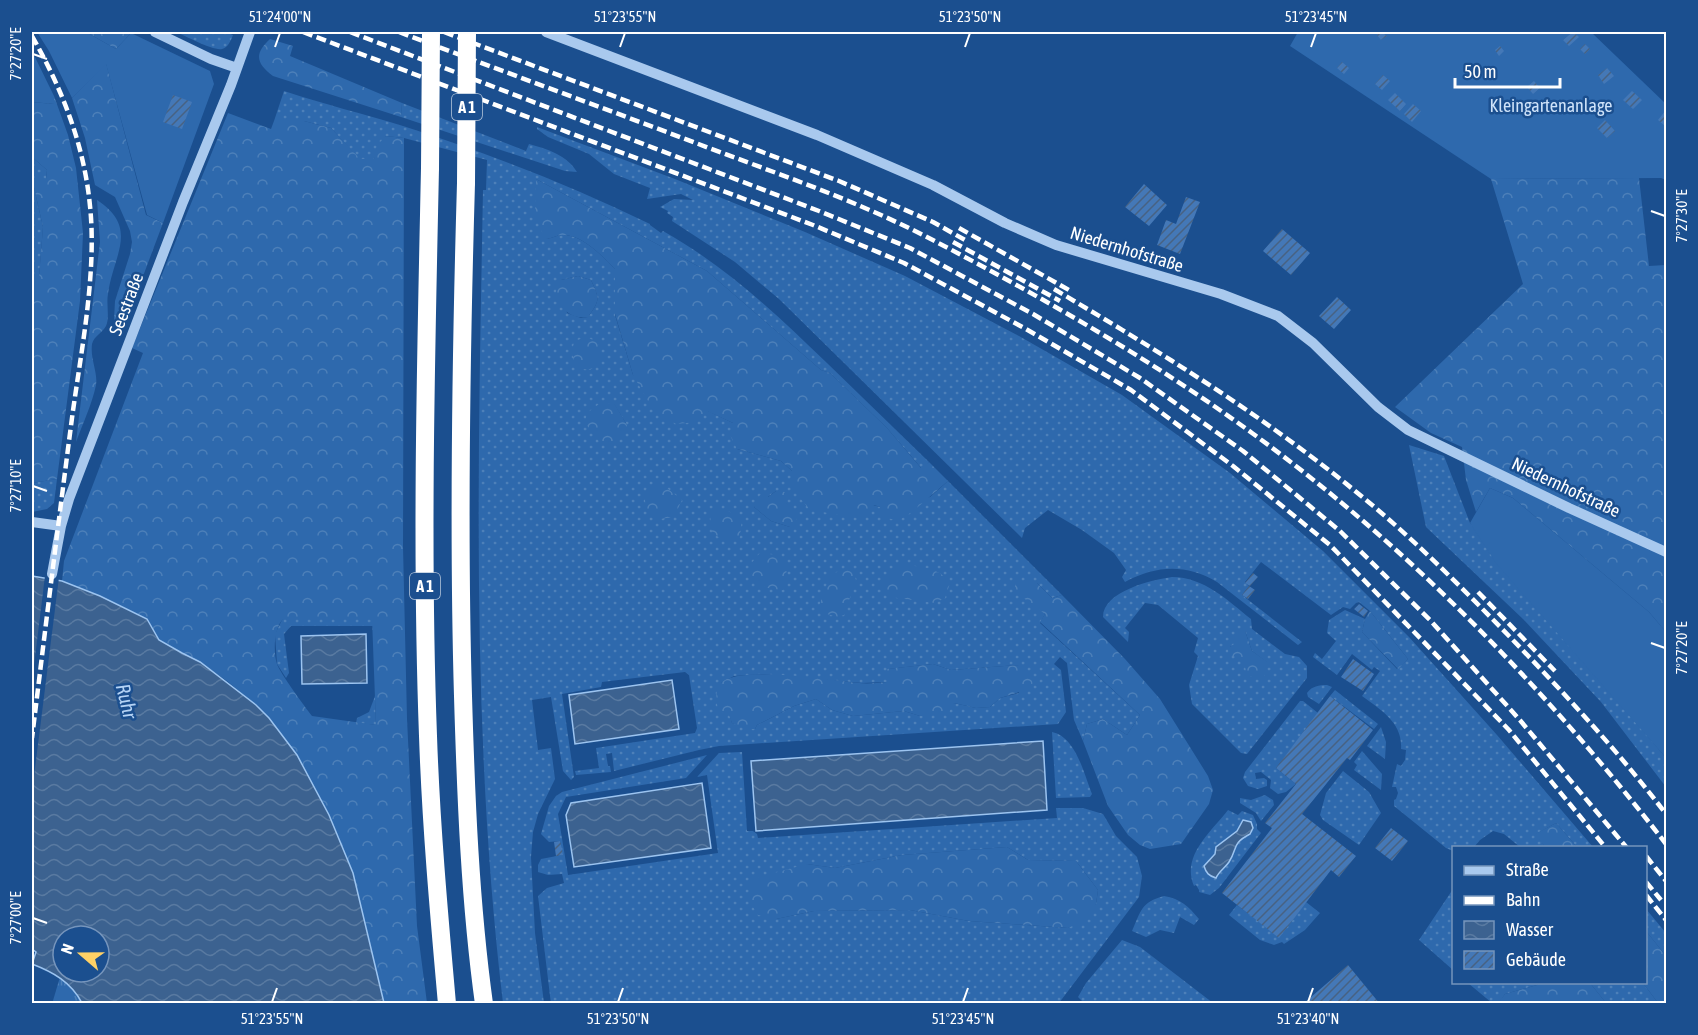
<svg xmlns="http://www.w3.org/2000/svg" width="1698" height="1035" font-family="'Asap Condensed',sans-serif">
<defs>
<pattern id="grass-dots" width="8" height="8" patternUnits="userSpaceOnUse" patternTransform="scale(1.5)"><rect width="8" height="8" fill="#2e69ad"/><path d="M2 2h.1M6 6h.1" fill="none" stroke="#4d80b9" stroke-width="1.8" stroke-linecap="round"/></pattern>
<pattern id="forest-crowns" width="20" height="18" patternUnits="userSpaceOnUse" patternTransform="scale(1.5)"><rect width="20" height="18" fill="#2e69ad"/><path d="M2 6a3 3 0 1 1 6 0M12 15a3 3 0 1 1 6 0" fill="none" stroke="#4d80b9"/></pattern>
<pattern id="park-tufts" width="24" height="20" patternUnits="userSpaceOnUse" patternTransform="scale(1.5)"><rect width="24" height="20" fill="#2e69ad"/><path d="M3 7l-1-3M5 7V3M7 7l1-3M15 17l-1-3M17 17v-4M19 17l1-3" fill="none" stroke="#4d80b9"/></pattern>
<pattern id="water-waves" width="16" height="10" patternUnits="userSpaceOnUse" patternTransform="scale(1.5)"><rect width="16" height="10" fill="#3c6290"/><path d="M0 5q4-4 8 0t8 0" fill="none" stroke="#597aa1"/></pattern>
<pattern id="building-hatch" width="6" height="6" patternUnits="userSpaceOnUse" patternTransform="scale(1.5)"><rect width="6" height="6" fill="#4478b7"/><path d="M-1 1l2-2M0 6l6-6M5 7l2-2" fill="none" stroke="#486282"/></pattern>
</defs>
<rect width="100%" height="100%" fill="#1b4f8f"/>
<path fill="url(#grass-dots)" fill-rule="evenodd" d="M176,32H225L233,35C231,40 228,48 222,49C213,51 186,36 176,32Z
M284,91C323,104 364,114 403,126C487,153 570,185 650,224V225L661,233L663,231C727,267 775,313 827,363C861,396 895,429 929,462L922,469L887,428L830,373L821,370L707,271L536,179L547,239C552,238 557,235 562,235C582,234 602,256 615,269V315L633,375L733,423L737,449L781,461L792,471L873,505L880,507L930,497L948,481L1062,595L1052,598L1037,583L1045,614L1040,623L1140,715L1127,735L1103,719L1087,724L1083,741L1074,720L1067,663L1060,657L1054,664L1061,670L1066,712L1058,724L719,746L699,750L614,771L612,753L606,754L608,766H610L611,772L576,775L575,771L599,768L596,748L695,733L697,728L689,675L685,672L602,682L601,687L562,694L574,777L571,780L563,771L551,697L532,700L538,750L551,748L555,779L538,814L533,832L531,857L535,933L544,1003H503C471,734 478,461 483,190H486L487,160L404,138L386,136L374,159H359L331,128L304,121H274ZM578,276L591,280C600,299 600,300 588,317L581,318L567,313L561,280ZM599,404H614L627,425ZM776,491L787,504L790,527L771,521L754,507ZM933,664L951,670L1019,665V693L1000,698L990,707L976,708L954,703L920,716L904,711L853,716L832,710L816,699L794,706L757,725L755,729L732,723L721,683L734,676L763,674L862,683L887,682L888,669Z
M402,103L526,151L529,144C547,149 567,155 577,172L565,171L401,117Z
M537,127L675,179L805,232L905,276L1019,336L1122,395L1230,473L1323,551L1409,637L1497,735L1593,847H1577L1556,823L1536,834L1545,847H1520L1504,834L1493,831L1480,840L1474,847L1454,848L1453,851L1446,848L1394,806V800L1396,799L1398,793L1396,787H1392L1397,764L1401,766L1405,760L1406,750L1401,749C1403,723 1381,710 1362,696L1380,671L1374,667L1372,670L1352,654L1337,675L1313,657L1315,653L1322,659L1336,641L1327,633L1329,620L1345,610L1365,619L1362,632L1397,669L1408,659L1370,611L1359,602L1356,603L1350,609L1343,607L1331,615L1261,562L1245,582L1249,586L1242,595L1302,642L1298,645L1217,582C1186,564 1157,565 1125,582L1122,577L1126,570L1114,553L1082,530L1048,510L1025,528L1022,538L779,299L735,262L672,221L673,217L667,213L668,211L660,207L674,199L693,200L681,194L647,199L650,188L614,174L589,154L548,137L537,129Z
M32,157L47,170L46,179L33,183L43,227L39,278H32Z
M1409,445L1444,456L1470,523L1666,758V787L1601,702L1523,619L1426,527Z
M57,479L54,503L47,509L32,512V483Z
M1172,577C1204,577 1227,600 1251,619L1252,629L1285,654L1299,657L1307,666V678L1247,754L1241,753L1192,704L1189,685L1198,656L1194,652L1198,638L1158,605L1145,603L1125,628L1129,632L1128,642L1103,617C1103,591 1152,580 1172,577ZM1245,631L1252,651L1268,663L1243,656L1230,647L1234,645Z
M283,618H373V626H291L284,634L289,673L286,678L277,664L275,634Z
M1327,685L1332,687L1319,704L1308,697L1307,693C1312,686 1319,685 1327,685Z
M1335,690L1378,724L1374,729L1330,696Z
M375,696L376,725L356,723L357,718L369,712Z
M1300,701H1303L1318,713L1276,768L1296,784L1286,792L1278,794L1270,788L1271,780L1261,772L1255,773L1256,779L1264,778L1267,780V786L1258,789L1248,786L1243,778L1245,772Z
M1381,727L1386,742L1385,759L1367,746Z
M1052,732C1076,737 1084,774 1092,794L1090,797L1056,798Z
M1362,751L1382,774L1381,790L1354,770L1357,765L1354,762Z
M742,752L747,831H753L757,834L758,838L1057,818L1056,808H1083L1103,814L1116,836L1137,857L1142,876L1139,897L1059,1003L551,1004L538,896L547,888L564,883L562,874L548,875L538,872V865L541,859L562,855L560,841L549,842L541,834L549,806L556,796L562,792L707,755L686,778L566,797L558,814L568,875L718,853L707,775L697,777L719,753ZM1007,847L1028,860L1076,861L1098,890L1096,904L1068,928L969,921L910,910L814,911L776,919L807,864L835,868L902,855Z
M1343,771L1369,792L1381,813L1359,845L1323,820L1320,815L1326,793Z
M1265,795L1273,800L1274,805L1261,821L1256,813L1240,803V798L1251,800Z
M1228,810L1238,815L1242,811L1253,815L1257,824V829L1261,833L1219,888L1210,895L1199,892V890L1196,885L1194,886C1181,856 1211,832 1228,810Z
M1453,889V970L1419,940Z
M1164,896C1181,899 1188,906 1199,919L1194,925L1180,917L1174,933L1160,930L1146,937L1132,931C1141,911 1141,902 1164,896Z
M1306,902L1320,913L1305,930L1284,944L1282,942L1274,945L1260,940L1229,915L1237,905L1279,937Z
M1646,909L1666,933V956L1646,931Z
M1122,940L1140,947L1213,1003H1084L1078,997L1086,983Z
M1468,983H1539L1537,985L1505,994L1498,1004L1492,1003Z
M1590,983H1643L1658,1003H1606Z"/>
<path fill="url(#forest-crowns)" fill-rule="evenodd" d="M86,32H128L131,33L116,49Z
M270,39L293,46L290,56L402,103L401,117L273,76C256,63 254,54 270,39Z
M106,63L146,215L163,223L125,324L117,325L114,320L115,301L130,254L132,242L130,231L115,197L95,185L85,138L72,98Z
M54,96L68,135L76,168L83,233L80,301L57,479L32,483V278L39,277L43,227L33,183L37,177L46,179L47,170L32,157V102L54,104Z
M228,113L271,129L274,121H304L331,128L360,159H374L377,145L386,136L404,138L403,547L407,719L417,926L427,1003H384L278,731L256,705L227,681L200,662L182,653L159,640L147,619L62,581L64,561L143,353L132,348ZM372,618L376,725L312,716C305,707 280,673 277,664C273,652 274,628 283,619Z
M1639,178L1649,266L1666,265V632L1649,612L1513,498L1490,488L1476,512L1466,480L1462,447L1431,433L1395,407L1523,284L1491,179Z
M536,179L707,271L821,370L830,373L887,428L921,468L929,462L948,481L912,512L899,520L884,518L879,513L880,507L874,505L859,518L810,510L791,487L792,471L781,461L737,449L730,435L733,423L707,411L697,422L676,424L653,410L633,375L615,314V269C602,256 582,234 562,235C557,235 552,238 547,239L544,237L535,215Z
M97,200C140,228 113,255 108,294C106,304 110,317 106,326C102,333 94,336 92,344C90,359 98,372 96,385C92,404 83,423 76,442L100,242Z
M578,276L591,280C600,299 600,300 588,317C574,320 557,309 556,293C556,289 559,284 561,280Z
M586,337L598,342C602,357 603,360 590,370L577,368C573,359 570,351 575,341Z
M614,403L627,425L620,440L602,445L585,423L587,413L599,404Z
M651,485H663L682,500L674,517L660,519L649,516L645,501L646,490Z
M776,491L785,492L787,504L798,514L796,522L790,527L771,521L754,507L760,495L768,497Z
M716,510H725L742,517L740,537L735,541L722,539L712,533L710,515Z
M759,554C765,554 774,553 779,557C789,565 788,580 783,590C765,589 753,586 749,566Z
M899,564C917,567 939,566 950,583L945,598L935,603L890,597L883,591C880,577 888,572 899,564Z
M842,569L853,571L856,580L844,615L838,617L823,613L819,606L830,576Z
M1029,580L1037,583L1052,598L1062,595L1125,659L1160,699L1208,776L1213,790L1209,804L1181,844L1150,849L1140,845L1128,835L1108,806L1083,741L1087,724L1103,719L1127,735L1140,715L1040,622L1045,614L1014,591L1016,582Z
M1370,611L1408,659L1398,669L1362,632L1365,619Z
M1239,630L1245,631L1252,651L1269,663L1264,677L1247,676L1243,657L1232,656L1228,651L1230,647L1234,644Z
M933,664L951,670L1019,665L1033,677L1032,688L1000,698L990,707L976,708L954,703L948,714L920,716L904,711L853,716L832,710L816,699L794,706L757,725L755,729H746L732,723L729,715L718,711C717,702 714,692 720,684C737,664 832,681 859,683C868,684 877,683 887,682V669Z
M1556,823L1577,847H1545L1535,834Z
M1007,847L1028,860L1076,861L1098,890L1096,904L1086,920L1068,928L969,921L910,910L814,911L776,919L758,915L750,902L748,880L807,864L835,868L902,855Z
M1646,931L1666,956V1003H1658L1643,983L1646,982Z
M1539,983H1590L1606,1003H1498L1505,994L1537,985Z"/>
<path fill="url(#park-tufts)" d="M60,977L77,994L82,1003L52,1004Z"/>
<path fill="#2e69ad" d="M37,32H86L116,49L131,33L210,71L214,84L163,223L147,215L106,64L72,98L49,51Z
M1298,32H1591L1666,104V180L1661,178L1491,179L1290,46Z
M32,51L54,96V104L32,102Z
M1490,488L1513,498L1649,612L1666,632V758L1496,563L1470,523Z"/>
<path fill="url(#water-waves)" stroke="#9cc4f0" stroke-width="1.5" fill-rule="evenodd" d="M32,576L62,581L100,596L147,619L159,640L182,653L200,662L256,705L269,718L297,755L329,815L353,873L384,1003H82C71,982 53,972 32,964L36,952L32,949ZM63,936H99V972H63Z
M366,634L367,683L302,684L301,636Z
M672,680L679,729L575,744L569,695Z
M1043,741L1047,810L756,831L751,761Z
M702,783L711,848L574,867L566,815L571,803Z
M1243,820L1251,822L1253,828L1250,834C1231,844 1238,848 1229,862C1225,868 1219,871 1216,878C1209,876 1206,873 1204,866L1215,854L1216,847L1237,831Z"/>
<path fill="#1b4f8f" d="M45,576L59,577L32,792V682Z"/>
<path fill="url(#building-hatch)" d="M1381,32L1387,36L1381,40L1377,35Z
M1573,32L1579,37L1569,46L1563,40Z
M1585,44L1590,49L1585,54L1580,49Z
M1500,46L1504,51L1499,56L1495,50Z
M1342,62L1349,68L1344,74L1337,68Z
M1607,68L1614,76L1604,84L1598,75Z
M1383,75L1390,81L1382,90L1375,84Z
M1534,81L1540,88L1533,94L1527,87Z
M1632,91L1642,100L1633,109L1623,100Z
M1395,93L1406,104L1400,111L1388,100Z
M173,95L192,102L182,129L163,122Z
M1413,104L1421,111L1412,122L1404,114Z
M1666,110V125L1665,126L1658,120Z
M1605,120L1615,131L1607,138L1597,128Z
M1144,184L1167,205L1149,226L1125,207Z
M1186,197L1200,202L1180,254L1157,245L1166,220L1176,224Z
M1282,229L1310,253L1291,275L1263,251Z
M1337,297L1351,310L1334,329L1319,316Z
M1253,573L1258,577L1250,586L1245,583Z
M1249,586L1255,590L1248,599L1242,595Z
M1359,604L1368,611L1364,617L1354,609Z
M1353,659L1374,674L1363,691L1341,677Z
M1330,696L1373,730L1350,760L1347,758L1302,814L1356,856L1339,877L1331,870L1279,938L1222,893L1272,828L1265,823L1296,784L1276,768Z
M1391,828L1408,841L1392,861L1375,848Z
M560,841L563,855L556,856L554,842Z
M1348,965L1380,1004H1303Z"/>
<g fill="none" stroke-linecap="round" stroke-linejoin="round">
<path stroke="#a9c9ee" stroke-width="10" d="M155,32L211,59L237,68
M546,32L817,135L933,185L1005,223L1056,245L1221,294L1278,316L1313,343L1378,407L1408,430L1569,508L1666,552
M32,522L61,526
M52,574L61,526L69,499L183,202L231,85L250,32"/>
<path stroke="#fff" stroke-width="18" d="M430,168C426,357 421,547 428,736C431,825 439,914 447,1004
M466,183C461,354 458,525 463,696C466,798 470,902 484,1004"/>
<path stroke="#fff" stroke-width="4.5" stroke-dasharray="10 4.5" stroke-linecap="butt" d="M303,32L813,225L904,263L1026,329L1131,390L1233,466L1330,545L1509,730L1606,848
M350,32L819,211L910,248L1033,314L1140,378L1243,451L1340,531L1430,620L1519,719L1627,848
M399,32C502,71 606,109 709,148C781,175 854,200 923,235C1035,293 1151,359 1252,433C1410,548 1547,690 1666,844
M444,32L839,181L933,222L965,240
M32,36C62,89 84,144 90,206C97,273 81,351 72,418C58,525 45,631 32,738
M959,228L1069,290
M953,242L1060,301
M1054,289C1162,353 1269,419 1366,500C1417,542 1464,590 1510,637C1565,694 1618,751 1666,814
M1478,592L1555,671
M1646,856L1666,881
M1646,882L1661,900
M1646,895L1666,920"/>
<path stroke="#fff" stroke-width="18" d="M430,168L431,32
M466,183L467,32"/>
</g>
<path fill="none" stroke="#fff" stroke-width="2" d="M275,47L280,33M620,47L625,33M965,47L970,33M1311,47L1316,33M33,54L47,59M1651,211L1665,216M33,486L47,491M1651,643L1665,648M33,918L47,923M272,1002L277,988M618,1002L623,988M963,1002L968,988M1308,1002L1313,988"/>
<g text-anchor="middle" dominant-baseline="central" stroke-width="5" stroke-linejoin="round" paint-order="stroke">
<g fill="#1b4f8f" stroke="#bbcadd" stroke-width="1.5">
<rect x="452" y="94" width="30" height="26" rx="4.5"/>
<rect x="410" y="573" width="30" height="26" rx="4.5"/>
</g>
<g font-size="16" font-weight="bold" fill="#fff">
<text x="467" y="107">A 1</text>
<text x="425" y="586">A 1</text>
</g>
<g font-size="18" fill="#cfe3fa" stroke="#1b4f8f">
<text x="1551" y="105">Kleingartenanlage</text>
</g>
<g font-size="18" fill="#fff" stroke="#1b4f8f">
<text transform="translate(1127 249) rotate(17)">Niedernhofstraße</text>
<text transform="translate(126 304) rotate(-69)">Seestraße</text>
<text transform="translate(1566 487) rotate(25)">Niedernhofstraße</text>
</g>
<g font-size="20" font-style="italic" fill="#b5d3f5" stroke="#1b4f8f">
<text transform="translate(127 701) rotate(76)">Ruhr</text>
</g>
</g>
<rect width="1698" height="1035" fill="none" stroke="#1b4f8f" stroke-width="66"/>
<rect x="1452" y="846" width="195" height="138" fill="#1b4f8f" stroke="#7695bc" stroke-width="1.5"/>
<rect x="1464" y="866" width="30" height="9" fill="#a9c9ee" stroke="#7695bc" stroke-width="1.5"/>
<text x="1506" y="876" font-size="18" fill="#ffffff">Straße</text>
<rect x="1464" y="896" width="30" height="9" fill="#ffffff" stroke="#7695bc" stroke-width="1.5"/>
<text x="1506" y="906" font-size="18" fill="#ffffff">Bahn</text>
<rect x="1464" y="921" width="30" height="18" fill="url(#water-waves)" stroke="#7695bc" stroke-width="1.5"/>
<text x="1506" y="936" font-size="18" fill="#ffffff">Wasser</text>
<rect x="1464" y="951" width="30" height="18" fill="url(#building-hatch)" stroke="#7695bc" stroke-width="1.5"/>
<text x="1506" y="966" font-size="18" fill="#ffffff">Gebäude</text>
<g transform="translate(81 954) rotate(290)"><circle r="28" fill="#1b4f8f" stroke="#7695bc" stroke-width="1.5"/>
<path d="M0-4.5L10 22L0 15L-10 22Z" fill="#ffd166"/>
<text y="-9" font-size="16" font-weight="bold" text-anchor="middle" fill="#ffffff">N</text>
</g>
<path d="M1455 78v9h105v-9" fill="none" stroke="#ffffff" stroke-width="3"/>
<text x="1464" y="78" font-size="18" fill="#ffffff" stroke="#1b4f8f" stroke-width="4.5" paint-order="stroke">50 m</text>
<rect x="33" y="33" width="1632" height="969" fill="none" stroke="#fff" stroke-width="2"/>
<g font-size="15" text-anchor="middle" fill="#fff">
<text x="280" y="22">51°24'00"N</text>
<text x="625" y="22">51°23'55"N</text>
<text x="970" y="22">51°23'50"N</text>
<text x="1316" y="22">51°23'45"N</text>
<text transform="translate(16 54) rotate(-90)" y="5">7°27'20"E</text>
<text transform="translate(1682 216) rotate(-90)" y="5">7°27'30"E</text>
<text transform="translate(16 486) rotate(-90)" y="5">7°27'10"E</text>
<text transform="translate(1682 648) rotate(-90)" y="5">7°27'20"E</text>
<text transform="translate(16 918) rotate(-90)" y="5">7°27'00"E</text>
<text x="272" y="1024">51°23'55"N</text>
<text x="618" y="1024">51°23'50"N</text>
<text x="963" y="1024">51°23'45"N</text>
<text x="1308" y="1024">51°23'40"N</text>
</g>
</svg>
